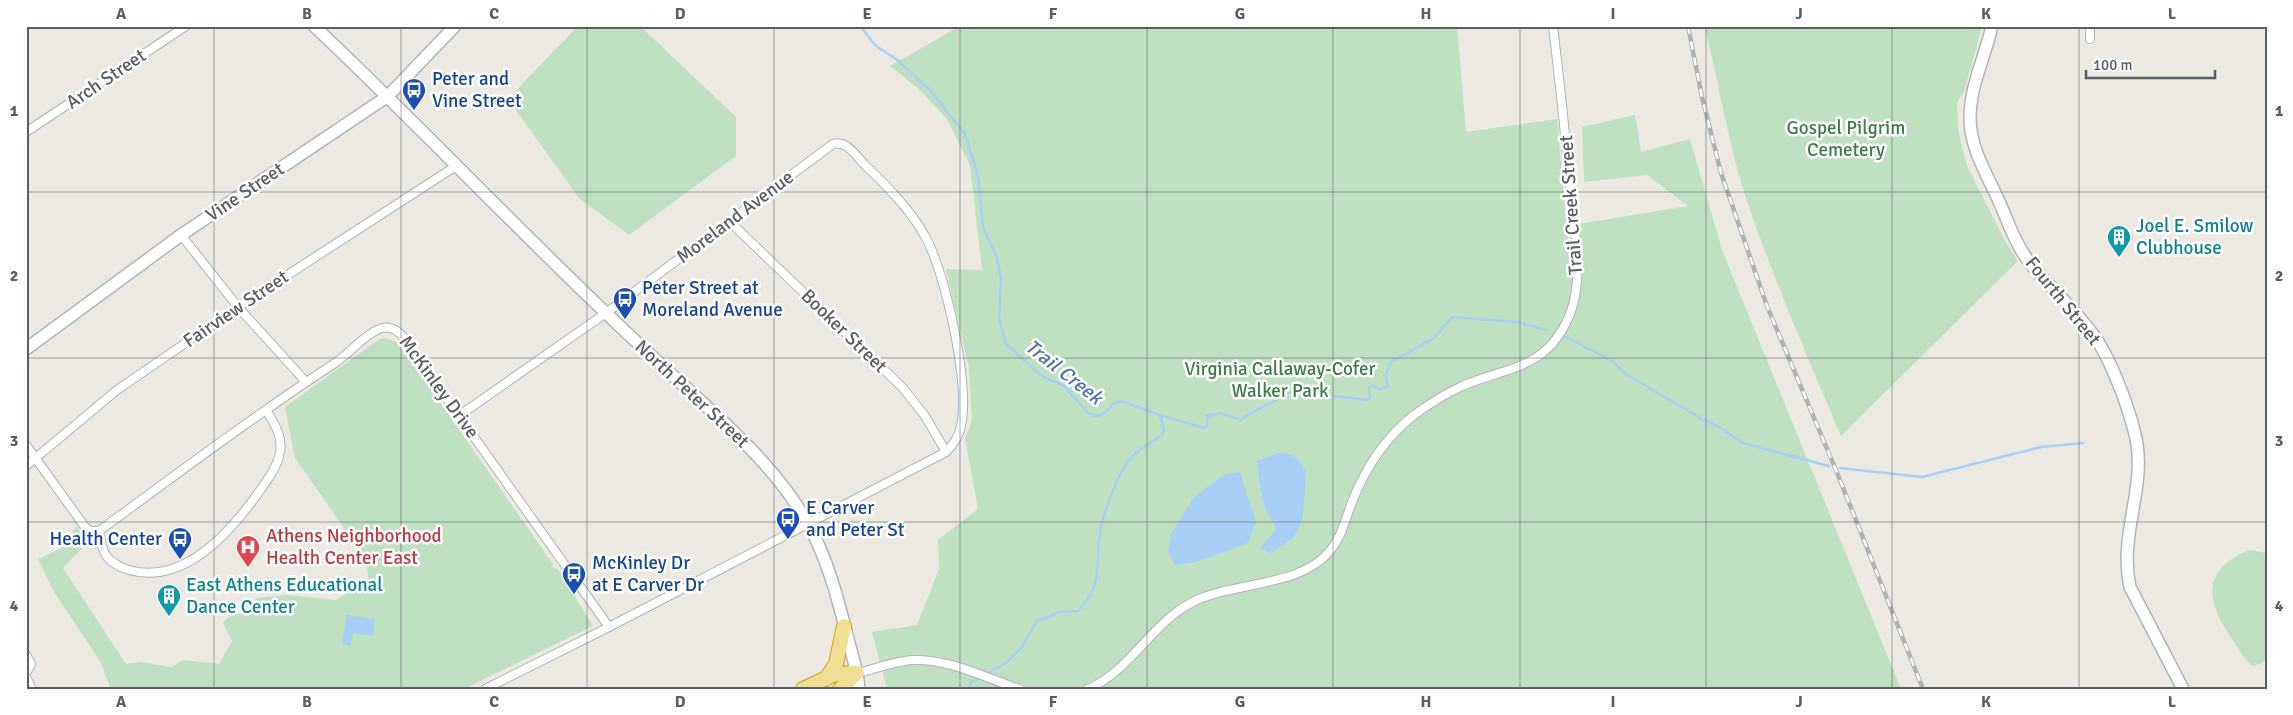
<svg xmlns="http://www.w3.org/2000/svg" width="2293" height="715" font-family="Signika,sans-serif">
<rect width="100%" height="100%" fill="#ebe9e2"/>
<path fill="#c0e0c2" d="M578,26H640L736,117V156L629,235L579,198L508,99Z
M960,26H1457L1466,132L1557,119L1571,273H1582L1578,224L1688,206L1647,175L1584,182L1582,127L1635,115L1641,152L1690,139L1722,250L1901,689H887L872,632L917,625L939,569L938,540L978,509L965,438L972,421L969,368L946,269L982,270L970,165L947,119L920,90L890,66Z
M1704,26H1982L1964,92L1957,102L1958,130L1967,166L2005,241L2018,261L1841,436C1809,360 1775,283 1748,204C1728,146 1720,85 1704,26Z
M384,338L397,342L416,368L553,564L552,567L558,569L593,626L464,689H111L100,661L54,592L38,559L60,549L77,526L86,544L63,568L126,664L140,662L172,667L183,660L219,664L232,641L223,623L232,614H246L257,598L288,595L336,600L368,580L367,561L295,458L285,407L378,340Z
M2249,550L2267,553V645L2265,647L2267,659L2264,662L2253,666C2244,661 2238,647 2232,639C2206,601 2200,571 2249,550Z"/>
<path fill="#a8cff5" d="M1282,452L1298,458L1306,472L1303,516L1294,538L1270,553L1260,548L1276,530C1274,522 1269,517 1266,509C1260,494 1259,477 1257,461Z
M1240,472L1256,523L1248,543L1197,562L1175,565L1168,552L1171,534L1194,497L1225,474Z
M347,615L375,619L373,636L353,633L351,646L342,644Z"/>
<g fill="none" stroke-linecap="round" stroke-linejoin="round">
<path stroke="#a8cff5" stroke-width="2.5" d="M860,26L876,46L896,59L930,90L965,134L978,176L983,227L997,258L1001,281L999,319L1006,344L1042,376L1064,386L1088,413L1096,416L1105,413L1113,404L1121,401L1160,415L1204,428L1207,425V416L1219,413L1241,420C1257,407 1276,403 1292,391L1367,400L1370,398L1369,388L1372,386L1381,389L1387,387L1386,375L1391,362L1434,338L1452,317L1517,322L1546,330
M1562,335L1612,361L1626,374L1700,418L1719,427L1743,443L1829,466
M1840,468L1922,477L2041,447L2083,443
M986,674L1006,663L1022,647L1036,622L1059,612L1078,611C1102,585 1096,572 1099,540C1101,519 1117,473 1131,458C1139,449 1152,442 1162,435L1164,429L1160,415
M970,689V683L981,677"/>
<g stroke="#afb2b6" stroke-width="10">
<path id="street" d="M2090,26V39
M26,132L186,26
M729,221L902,387L925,416L946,452
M181,235L238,307L306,382
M460,415L606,313L833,144C847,140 856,156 865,165C887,186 911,210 926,238C946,275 970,385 961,426C959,436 953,445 946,452L609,627L485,689
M26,445L85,527L90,531H99C177,474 254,416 335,363C349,354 362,337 377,330C387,325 396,328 403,337L609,627
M26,466L117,390L238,307L456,166
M99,531C102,553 106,563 129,570C182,585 228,535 256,496C265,483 277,469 280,452C283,436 274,423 266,410
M26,655L31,664L26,673
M857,673C875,669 895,661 913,660C951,659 985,678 1020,689
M26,677L32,689
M1088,689C1134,669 1152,619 1199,599C1239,582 1300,586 1329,552C1342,537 1345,520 1352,502C1365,469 1386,437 1414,415C1429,404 1445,394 1462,386C1509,366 1547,370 1570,314C1584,278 1575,235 1571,198C1566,141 1560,84 1553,26"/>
</g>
<g stroke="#b1b3b8" stroke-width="14">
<path id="secondary" d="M314,26C414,120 508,220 607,314C639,345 672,375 705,405C743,440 781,476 807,522C833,567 843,623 857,673L859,689
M1992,26C1985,57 1970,86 1970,118C1970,147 1986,173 1998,199C2008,221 2015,244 2030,263C2051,289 2078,312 2097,340C2113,365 2128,406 2135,434C2148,487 2118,533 2130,587L2183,689
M26,349L181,235L388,96L455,26"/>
</g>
<g stroke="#d3a41a" stroke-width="16">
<path id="highway" d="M826,679L836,664L844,626
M803,689L835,674L857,673
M840,689L857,673"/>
</g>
<use href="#street" stroke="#fff" stroke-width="8"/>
<use href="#secondary" stroke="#fff" stroke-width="11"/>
<use href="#highway" stroke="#f0de94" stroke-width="14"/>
<g stroke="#b0b1b1" stroke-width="4.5">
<path id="rail" d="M1688,26L1702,97L1721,173L1767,306L1838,475L1923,689"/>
</g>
<use href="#rail" stroke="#fff" stroke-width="2.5" stroke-dasharray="8" stroke-linecap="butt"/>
</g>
<path fill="none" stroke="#5a5d61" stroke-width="1" stroke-opacity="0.55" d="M214,26V689M401,26V689M587,26V689M774,26V689M960,26V689M1147,26V689M1333,26V689M1520,26V689M1706,26V689M1892,26V689M2079,26V689M26,192H2267M26,358H2267M26,522H2267"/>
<defs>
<g id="bus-pin" transform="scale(1.25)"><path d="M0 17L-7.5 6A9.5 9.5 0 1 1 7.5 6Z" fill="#1a4fb4" stroke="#fff"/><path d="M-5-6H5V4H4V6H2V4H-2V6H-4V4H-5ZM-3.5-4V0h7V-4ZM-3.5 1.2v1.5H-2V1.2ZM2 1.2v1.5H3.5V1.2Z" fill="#fff"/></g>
<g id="building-pin" transform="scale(1.25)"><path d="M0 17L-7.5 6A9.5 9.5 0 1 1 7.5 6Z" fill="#0f9aa8" stroke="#fff"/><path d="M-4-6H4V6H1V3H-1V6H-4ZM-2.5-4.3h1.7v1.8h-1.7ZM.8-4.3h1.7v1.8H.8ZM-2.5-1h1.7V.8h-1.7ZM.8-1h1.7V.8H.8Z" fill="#fff"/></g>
<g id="hospital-pin" transform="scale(1.25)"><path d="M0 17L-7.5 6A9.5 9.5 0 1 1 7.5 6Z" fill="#e0444e" stroke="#fff"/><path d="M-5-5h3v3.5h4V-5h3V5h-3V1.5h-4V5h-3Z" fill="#fff"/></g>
</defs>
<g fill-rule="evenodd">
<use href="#bus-pin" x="414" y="90"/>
<use href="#building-pin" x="2119" y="237"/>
<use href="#bus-pin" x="625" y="299"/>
<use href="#bus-pin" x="788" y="519"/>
<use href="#bus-pin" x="180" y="539"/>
<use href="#hospital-pin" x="248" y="547"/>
<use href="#bus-pin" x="574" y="574"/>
<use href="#building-pin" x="169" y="596"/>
</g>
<g text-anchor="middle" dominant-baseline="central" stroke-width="5" stroke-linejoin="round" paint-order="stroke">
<g font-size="19" fill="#5a5d61" stroke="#fff">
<text transform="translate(106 79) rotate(-34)">Arch Street</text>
<text transform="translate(245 192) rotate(-34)">Vine Street</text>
<text transform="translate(1571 205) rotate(-94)">Trail Creek Street</text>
<text transform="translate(735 217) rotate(-37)">Moreland Avenue</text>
<text transform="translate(2063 301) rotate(51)">Fourth Street</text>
<text transform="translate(236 309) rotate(-34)">Fairview Street</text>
<text transform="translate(844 331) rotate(44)">Booker Street</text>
<text transform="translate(439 387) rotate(54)">McKinley Drive</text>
<text transform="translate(692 394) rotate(43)">North Peter Street</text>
</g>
<g font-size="19" fill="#164399" stroke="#fff" text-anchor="start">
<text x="432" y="79">Peter and<tspan x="432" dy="22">Vine Street</tspan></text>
<text x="642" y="288">Peter Street at<tspan x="642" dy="22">Moreland Avenue</tspan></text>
<text x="806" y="508">E Carver<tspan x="806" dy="22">and Peter St</tspan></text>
<text x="162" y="539" text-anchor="end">Health Center</text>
<text x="592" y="563">McKinley Dr<tspan x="592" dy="22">at E Carver Dr</tspan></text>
</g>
<g font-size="19" fill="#3d7c44" stroke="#fff">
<text x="1846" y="128">Gospel Pilgrim<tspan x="1846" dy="22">Cemetery</tspan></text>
<text x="1280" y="369">Virginia Callaway-Cofer<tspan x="1280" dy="22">Walker Park</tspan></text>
</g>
<g font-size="19" fill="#0d838f" stroke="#fff" text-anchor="start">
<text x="2136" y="226">Joel E. Smilow<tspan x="2136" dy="22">Clubhouse</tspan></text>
<text x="186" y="585">East Athens Educational<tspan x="186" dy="22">Dance Center</tspan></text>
</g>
<g font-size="19" fill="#be3a42" stroke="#fff" text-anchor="start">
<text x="266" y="536">Athens Neighborhood<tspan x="266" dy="22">Health Center East</tspan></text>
</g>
<g font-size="20" font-style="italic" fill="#4c75ac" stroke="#fff">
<text transform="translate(1064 372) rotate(38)">Trail Creek</text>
</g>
</g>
<rect width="2293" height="715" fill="none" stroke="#ffffff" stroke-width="55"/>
<path d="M2086 70v8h129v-8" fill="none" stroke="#5a5d61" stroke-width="2.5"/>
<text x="2093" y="70" font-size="15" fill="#5a5d61" stroke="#ffffff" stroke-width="4" paint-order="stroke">100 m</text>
<rect x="28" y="28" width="2238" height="660" fill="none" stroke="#5a5d61" stroke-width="2"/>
<g font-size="16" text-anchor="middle" font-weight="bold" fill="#5a5d61">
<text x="121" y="19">A</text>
<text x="307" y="19">B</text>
<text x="494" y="19">C</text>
<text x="680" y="19">D</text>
<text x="867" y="19">E</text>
<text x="1053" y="19">F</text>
<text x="1240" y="19">G</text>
<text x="1426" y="19">H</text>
<text x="1613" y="19">I</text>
<text x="1799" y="19">J</text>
<text x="1986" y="19">K</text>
<text x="2172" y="19">L</text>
<text x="14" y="116">1</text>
<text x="2279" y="116">1</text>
<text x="14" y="281">2</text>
<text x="2279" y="281">2</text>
<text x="14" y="446">3</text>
<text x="2279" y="446">3</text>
<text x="14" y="611">4</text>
<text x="2279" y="611">4</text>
<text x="121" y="707">A</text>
<text x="307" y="707">B</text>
<text x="494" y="707">C</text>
<text x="680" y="707">D</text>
<text x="867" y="707">E</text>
<text x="1053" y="707">F</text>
<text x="1240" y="707">G</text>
<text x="1426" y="707">H</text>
<text x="1613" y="707">I</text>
<text x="1799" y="707">J</text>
<text x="1986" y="707">K</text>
<text x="2172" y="707">L</text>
</g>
</svg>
